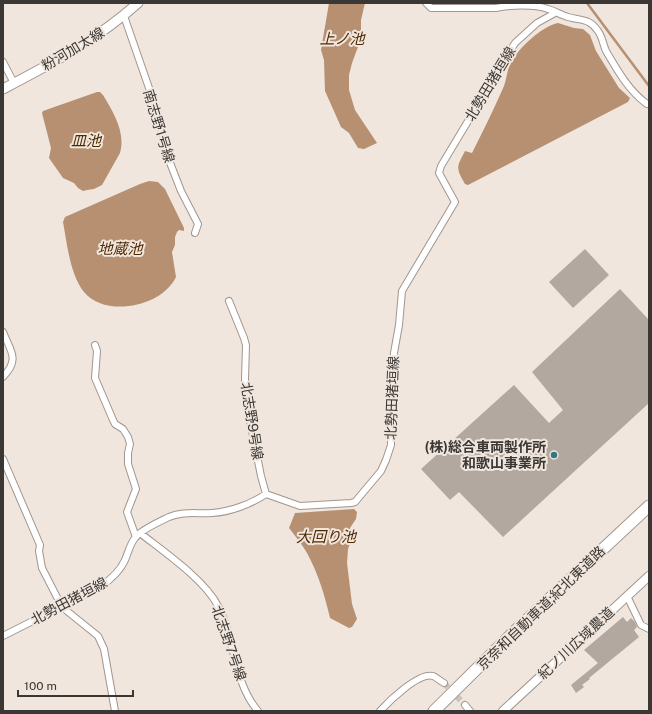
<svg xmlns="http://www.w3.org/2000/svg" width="652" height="714" font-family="'Public Sans','Noto Sans JP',sans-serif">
<rect width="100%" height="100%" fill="#f0e6de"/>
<path fill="#b69071" d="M329,3H365L361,20V39L352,63L349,75V90L355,110L377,143L364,149L358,148L349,133L341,127L325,91L324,60L321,50Z
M558,23L574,28L583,29L590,35L596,51L619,88L630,98L628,102L468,185L465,184C455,167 457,167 465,151L472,153C483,131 494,109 504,86C507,78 507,69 511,62C519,48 542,26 558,23Z
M97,92H100L103,95C113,112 126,132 120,153L102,185L94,189L87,190L83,191L78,188L74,183L63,178L49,158L51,148L42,113L43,111Z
M149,181L158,182L165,189L184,228V231L179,230L177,232L175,237V245L172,252L176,277C162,307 105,318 84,292C70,275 67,243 63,222L65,217L140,184Z
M354,509L357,512L356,519L350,528L351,541L348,549L347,563L352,604L357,619L352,627L349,628L330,618C325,596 318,573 307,553C302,544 295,536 289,528L295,513Z"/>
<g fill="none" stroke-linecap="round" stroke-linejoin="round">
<path stroke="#b69071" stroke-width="2.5" d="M587,3L649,86"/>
</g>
<path fill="#b2a8a0" d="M585,249L609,275L573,308L549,282Z
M620,289L649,320V403L503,537L459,492L450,500L421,469L514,385L549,423L563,410L532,372Z
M623,617L627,622L631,618L635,622L637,627L634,630L639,637L589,678L590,679L582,685L584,687L576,693L571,685L598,663L584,650Z"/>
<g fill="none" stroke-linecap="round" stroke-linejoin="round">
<path stroke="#ccc3bc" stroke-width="6" stroke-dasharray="6 3" stroke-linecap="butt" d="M444,683L465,705"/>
<g stroke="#a0968f" stroke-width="8">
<path id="street" d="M426,3L431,8H496C511,5 534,4 548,9C555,11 561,15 568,17C582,21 589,18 598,31C602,36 603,44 606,51C617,70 629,91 647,104H649
M124,16L157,111L167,155L181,191L198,224L195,233
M3,62L14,83
M229,301L244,338L246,345L245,379L247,406L261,476L266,494
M3,332C11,352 20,359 3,377
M95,345L97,351L95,378L113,420L115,424L123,429L128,437L130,444L128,453V464L136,489L127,512L136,537
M3,459L40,545L39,551L42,568L62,607L98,636L104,649L115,711
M140,533C164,552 205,580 218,606C235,638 233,682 258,711
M627,596L641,625L649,629
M3,636L100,587C110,580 120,572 125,560C128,553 130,544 135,538C140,530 161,521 169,517C183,511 197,514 212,513C230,512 251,504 266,494L300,506L351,503L355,502L381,471L386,460L391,445V399L394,353L399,325L402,291L455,202L439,173L441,166L515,43L537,23L555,13
M465,705L470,711
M380,711C389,701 419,672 433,676C436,677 440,681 444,683"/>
</g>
<g stroke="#a0968f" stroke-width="10">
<path id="secondary" d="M503,711L649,576"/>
</g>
<g stroke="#a0968f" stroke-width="11">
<path id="primary" d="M3,89C51,64 98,39 138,3"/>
</g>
<g stroke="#a0968f" stroke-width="13">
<path id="highway" d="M434,711L516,630L649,506"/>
</g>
<use href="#street" stroke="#fff" stroke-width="6"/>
<use href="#secondary" stroke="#fff" stroke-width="8"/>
<use href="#primary" stroke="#fff" stroke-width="9"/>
<use href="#highway" stroke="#fff" stroke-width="11"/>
</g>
<circle fill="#317784" stroke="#f0e6de" stroke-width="1.5" cx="554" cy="455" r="4"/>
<g text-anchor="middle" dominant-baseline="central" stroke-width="4" stroke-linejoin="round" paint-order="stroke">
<g font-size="14" fill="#3b3734" stroke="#f0e6de">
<text transform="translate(73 49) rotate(-31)">粉河加太線</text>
<text transform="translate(490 84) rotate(-59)">北勢田猪垣線</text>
<text transform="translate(159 126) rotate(73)">南志野1号線</text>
<text transform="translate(392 398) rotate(-88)">北勢田猪垣線</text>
<text transform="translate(252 421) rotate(81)">北志野9号線</text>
<text transform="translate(69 601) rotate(-28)">北勢田猪垣線</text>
<text transform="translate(541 608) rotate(-44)">京奈和自動車道;紀北東道路</text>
<text transform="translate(229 643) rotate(71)">北志野7号線</text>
<text transform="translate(576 643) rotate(-43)">紀ノ川広域農道</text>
</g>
<g font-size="14" font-weight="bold" fill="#3b3734" stroke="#f0e6de" text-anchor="end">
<text x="546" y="447">(株)総合車両製作所<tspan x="546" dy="16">和歌山事業所</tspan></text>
</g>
<g font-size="15" font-style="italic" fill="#4f2900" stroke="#f0e6de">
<text x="342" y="38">上ノ池</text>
<text x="86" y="140">皿池</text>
<text x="120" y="248">地蔵池</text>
<text x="326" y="536">大回り池</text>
</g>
</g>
<rect width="652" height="714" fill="none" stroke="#3b3734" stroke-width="8"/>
<path d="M18 690v6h115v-6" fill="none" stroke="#3b3734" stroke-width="2"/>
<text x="24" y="690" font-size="12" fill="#3b3734" stroke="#f0e6de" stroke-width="3" paint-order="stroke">100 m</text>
</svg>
